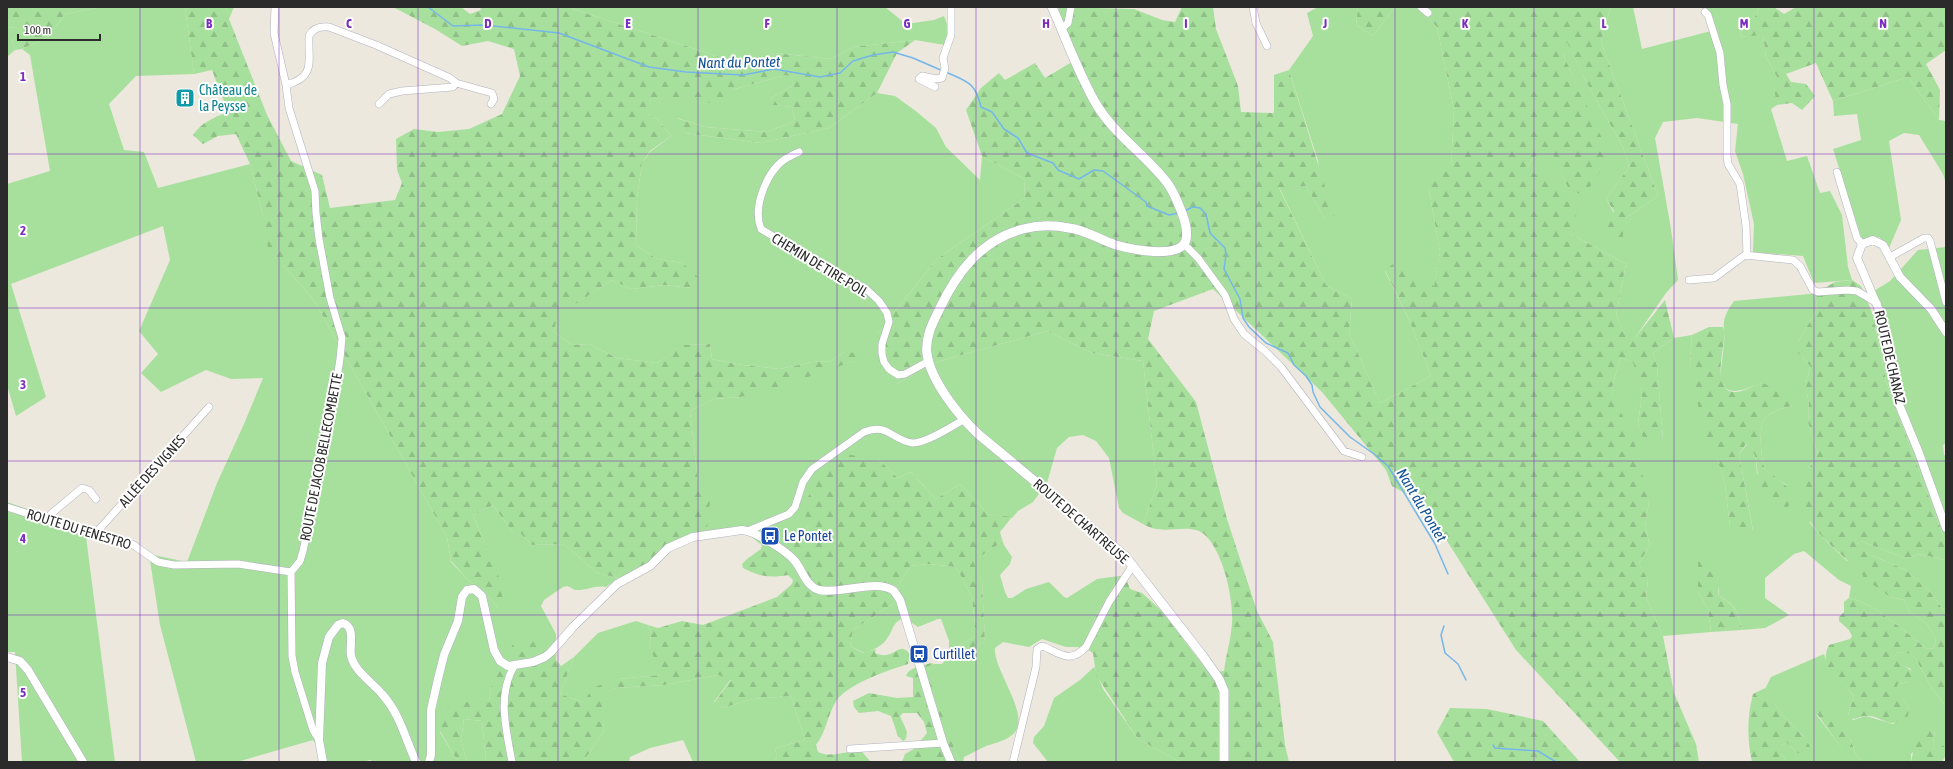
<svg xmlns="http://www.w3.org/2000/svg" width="1953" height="769" font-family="'Asap Condensed',sans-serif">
<defs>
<pattern id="forest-firs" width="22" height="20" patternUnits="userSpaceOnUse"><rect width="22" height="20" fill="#a7e09c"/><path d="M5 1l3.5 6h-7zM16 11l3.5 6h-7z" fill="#90c087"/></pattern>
</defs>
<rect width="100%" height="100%" fill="#ece8dd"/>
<path fill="#a7e09c" d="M101,7H185L194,74L136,76L109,104L124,150L144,152L158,188L250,164L263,216L283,265L313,299L447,537L451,562L468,580L485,592L498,608L484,541L473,515L493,505L513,533H520L532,545L564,544L597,573L618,578L606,587C595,585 586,591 575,590C572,589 571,587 567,586L563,587L544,600L541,606L556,634V642L491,687L489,703L440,732L458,762H374L370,760L363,762H326L313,740L237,762H196L160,625L149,554L187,562L217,483L244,424L263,378L231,379L206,370L161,392L141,373L158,354L139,331L170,260L163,226L11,284L46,397L16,416L7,385V184L50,171L30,55L22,49L48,37L65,14Z
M571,7H885L906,24L934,20L944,16L949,30L945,45L915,40L853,47L831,59L775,53L741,64L573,9Z
M1318,7H1358L1356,25L1373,36L1395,7H1416L1437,27L1454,110L1451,168L1429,190L1440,252L1434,287L1397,262L1385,271L1410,322L1431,376L1380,403L1349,333L1352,299L1326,285L1279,187L1306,186L1325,219L1318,161L1289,70L1313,36L1307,13Z
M1611,7H1633L1642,49L1711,31L1706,10L1700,7H1759L1757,15L1743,25L1740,37L1763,34L1766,57L1777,77V105L1771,109L1787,161L1807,156L1820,193L1830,191L1842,215L1848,267L1852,280L1814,283L1803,256L1753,252L1754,224L1743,174L1735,151L1738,124L1697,118L1663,122L1655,138L1671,229L1678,280L1666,293L1630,345L1616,315L1626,264L1569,233L1527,168L1533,158L1550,147L1568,188L1609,156L1563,54V48L1567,41L1585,80L1623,147L1629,167L1606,199L1623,229L1626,218L1658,196L1601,42Z
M7,27L19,28L21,33L12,40L15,50L7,57Z
M786,75L797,80L792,86L771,98L774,105L792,107L795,121L767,132L705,127L677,118L685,133L761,143L829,128L877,93L895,96L917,112L936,128L946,147L980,180L982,156L1024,179L1025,198L937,259L877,334L896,384L940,361L1047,331L1092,353L1143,361L1157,485L1143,524L1123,513L1119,508L1109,458L1096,441L1083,435L1069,437L1057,448L1047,483L1033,502L1018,511L1012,518L988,514L960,484L936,499L911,472L898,478L878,459L828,463L819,481L810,524L791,543L776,535L759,543L748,534L706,537L707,525L698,482L690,411L714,399L740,397L855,361L844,352L831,361L812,362L780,369L742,365L712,359L710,344L684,345L657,363L617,358L589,344L572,345L554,332L556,316L612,280L631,289L665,285L692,288L682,263L657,259L636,245L637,198L642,163L650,152L671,136L657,119L645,114L651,98L686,100L731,90Z
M1908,77L1939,120L1946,121V184L1943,174L1919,135L1904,133L1889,141L1901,220L1889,248L1879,237L1862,240L1833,149L1861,140L1857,114L1834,116L1833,101Z
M1946,247V443L1943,445L1944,455L1946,456V509L1943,513L1946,518V543L1886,381L1873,315L1874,291L1890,281L1918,250Z
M1809,294H1814L1817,304L1816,311L1798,342V353L1810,366L1809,373L1805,383L1809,404L1808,422L1818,454L1809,467L1810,523L1827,542L1847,561H1861V572L1890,597L1904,600L1910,612L1927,624L1936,639L1934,648L1927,649C1905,632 1876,604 1849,598L1851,586L1839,580L1804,551L1794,554L1765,578V598L1789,615L1765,628L1742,630C1737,611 1737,606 1719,596L1717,575L1694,550L1698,564V591L1708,610L1711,632L1663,636L1646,597L1648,580L1639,563L1650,545L1645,527L1649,501L1611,392L1620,358L1634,362L1642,394L1638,424L1644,440H1663L1657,366L1653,353L1674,338L1692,335L1690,364L1725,485L1730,527L1753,530L1739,454L1747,444C1757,452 1756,462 1757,474L1788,486L1765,470C1761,459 1757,423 1767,416C1773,411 1785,408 1793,405L1762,383C1747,388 1726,400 1720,379L1725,334C1721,321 1727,311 1734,301Z
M7,502L85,529L115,762H22L15,652H7Z
M1002,539L1004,545L1012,557L1010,564L1000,575L1005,592L1008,598H1012L1026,589L1049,582L1064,597L1067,598L1097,579L1119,576C1109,597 1092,616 1087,639C1087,643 1089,647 1090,651L1078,647H1066L1042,639L1029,647L1003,642L995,648C993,671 1034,718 1012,735C1004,742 993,743 984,747C977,750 971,754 964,757L963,762H959L925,667L934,664H942L947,658L985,642L982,582L972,561L999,544Z
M1858,541H1861L1907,559L1919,554L1946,560V610L1942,608L1931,593L1906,570L1868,554L1857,545Z
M929,564L956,567L972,597L976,636L949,652V641L941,619H938L918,627L912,623L901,619C892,624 893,630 888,637C883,646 873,650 864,653L850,646L853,630L896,602L898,586L910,566Z
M636,621L648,625L651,633L650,647L661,675L619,679L583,702L560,694L574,657L598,633Z
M1898,652L1911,654L1916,659L1932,689L1946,706V744L1935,751L1933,744L1935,730L1911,754V762H1864L1857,757L1850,738L1816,714L1852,762H1787L1781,753V746L1786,742L1796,752L1806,739L1781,713L1765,689L1771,677L1824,654C1829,676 1841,680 1854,696L1848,715L1853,720L1866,716L1893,724L1909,710L1897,688L1898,684L1909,682L1911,669L1897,663L1894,657Z
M1094,667L1103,689L1138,739L1180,762H1048L1033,743L1034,737L1044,726L1054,698L1080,680Z
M718,675L731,679L714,702L722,708L753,699L791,696L805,740L775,748L777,757L774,762H693L683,740L650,748L630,757L629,762H583L604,731L601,695L616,688L664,685Z
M464,719L482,721L486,762H467L461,740Z"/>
<path fill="url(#forest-firs)" d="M7,7H101L65,14L48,37L22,49L15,50L12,40L21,33L19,28L7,27Z
M185,7H234L229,19L267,115L291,161L322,175L330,208L395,200L402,183L397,170L396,139L414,129L438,132L469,129L502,114L520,76L514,49L488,41L462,46L435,29L393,7H461L470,14L481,10L480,7H571L573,9L741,64L775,53L831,59L853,47L915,40L897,53L877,93L829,128L761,143L685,133L676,118L705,127L767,132L795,121L792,107L773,105L771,98L792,86L796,80L786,75L731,90L728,104L651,98L646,114L657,119L671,136L650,151L642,163L637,198L636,245L657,259L682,263L705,283L692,288L665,285L631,289L612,280L557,316L554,332L572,345L589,344L617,358L657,363L683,345L710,344L712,359L742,365L780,369L812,362L831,361L844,352L857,353L855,361L766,391L740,397L714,399L690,411L698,482L711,492L706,537L675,548L660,559L644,573L618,578L597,573L564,544L532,545L520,533H513L493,505L473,515L498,574L503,600L498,608L485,592L468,580L451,561L447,537L313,299L283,265L270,261L263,216L250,164L236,134L218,136L203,144L193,135C202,122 213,118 228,112L212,70L194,74Z
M1058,7L1134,9L1162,20L1175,22L1182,7H1213L1216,29L1238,86L1241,112L1274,113V75L1289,70L1334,216L1325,219L1306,186L1279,188L1326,285L1352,299L1349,333L1380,403L1431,376L1410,322L1385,270L1397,261L1434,286L1440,252L1429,190L1435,172L1451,167L1454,110L1437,27L1416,7H1611L1601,42L1658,196L1626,218L1621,247L1606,230L1614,211L1606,199L1629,167L1623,147L1585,80L1567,42L1563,48V54L1610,156L1584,196L1568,188L1550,148L1533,158L1527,168L1579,207L1569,233L1626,264L1616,315L1630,344L1665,300L1674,338L1653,353L1657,366L1663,440L1644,441L1638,424L1642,394L1633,362L1620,358L1611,392L1633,437L1649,501L1645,527L1650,545L1639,563L1648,580L1646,597L1663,636L1674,693L1696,744L1699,762H1620L1516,650L1423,503L1392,486L1386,470L1322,392L1213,289L1154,311L1148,339L1196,402L1227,519L1257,611L1273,642L1285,745L1289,762H1180L1138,739L1096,675L1093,653L1090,651C1089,647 1087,643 1087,639C1092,616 1109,597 1119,576H1125L1130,589L1142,593L1162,611L1209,673L1224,671C1226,655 1231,639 1232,623C1234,600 1222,542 1199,531C1182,524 1162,536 1143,524L1157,485L1143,361L1092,353L1047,331L940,361L896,384L880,372L877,334L937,259L1025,198L1024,179L982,156L966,110L981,88L999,73L1005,80L1035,63L1045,78L1072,62Z
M1358,7H1395L1373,36L1356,25Z
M1759,7H1774L1784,14L1796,7H1946V50L1926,64L1940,90L1939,120L1908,77L1833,101L1816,63L1786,74L1791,82L1806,84L1815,96L1802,110L1792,103L1777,105L1774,88L1777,77L1766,57L1763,35L1740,37L1743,25L1757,15Z
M1852,280L1861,286L1873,315L1886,381L1946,543V560L1919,554L1907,559L1861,541H1858L1857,544L1868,554L1906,570L1931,593L1942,608L1946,610V706L1932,689L1916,659L1911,654L1898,652L1894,657C1899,666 1909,666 1915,675L1909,682L1898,684L1897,687L1909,710L1908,716C1886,732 1885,715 1865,716C1859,716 1855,721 1849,718L1848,715L1854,696C1840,679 1817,669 1829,645L1850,639L1852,636L1849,630L1839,621V617L1844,612V602L1849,598C1876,604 1905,632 1927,649L1934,648L1936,639L1927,624L1910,612L1904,600L1890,597L1864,578L1861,572V561H1848C1811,527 1782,503 1818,454L1808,422L1809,404L1805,383L1809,373L1810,366L1798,353V342L1816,311L1817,304L1814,294L1835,282Z
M1709,327H1723L1725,333C1724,348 1711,392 1735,392C1743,392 1754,385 1762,383L1789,393L1795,398L1793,405C1785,408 1773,411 1767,416C1757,423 1761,459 1765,470C1777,478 1806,494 1784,510C1778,509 1776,507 1771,503C1768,500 1764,497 1762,494C1754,478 1762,454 1746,444L1739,454L1753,531L1747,534H1734L1730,527L1725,485L1717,458L1702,426L1690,364L1692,335Z
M845,454L878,459L898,478L911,472L936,499L960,484L988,514L1012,517L1000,532L1002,539L999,544L973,561L982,582L985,642L947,658L949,652L976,636L972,597L956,567L929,564L910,566L898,586L896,602L853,630L850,646L863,653L876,649L875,653C878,654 883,656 886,655C897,654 900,642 910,654L908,664C889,670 844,685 835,703C827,717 826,732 816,745L818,752C833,759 847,749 862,752L871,762H774L777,757L775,748L805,740L791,696L753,699L722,708L714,703L731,680L718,675L664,685L616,688L602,695L604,731L583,762H486L482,721L464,719L461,740L467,762H458L440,731L438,709L475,700L489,703L491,687L516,638L557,646L556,660L561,666L574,657L560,694L583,702L594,687L619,679L660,675L650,647L651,633L648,625L658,628L682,621L703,625L777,597L792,584L793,580L788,575C771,578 759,577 743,568L742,564L747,559L761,549L762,545L759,543L776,535L791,543L809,525L802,507L828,463Z
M1693,549C1703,556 1714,563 1717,574C1719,582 1717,589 1719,596C1737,607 1737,611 1742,630L1711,632L1708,610L1698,591V564Z
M931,663L934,664L926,667L959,762H902L905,754L914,749L927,733L924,722L917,713H903L900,716L907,732L906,739L903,741L898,736L891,716L878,711L859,713L854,707L853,701L869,693L897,698L913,697V678L906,676C909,667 923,666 931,663Z
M1765,688L1781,713L1806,739L1812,751L1809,757L1796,752L1786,742L1781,746V753L1787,762H1752C1747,739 1747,717 1753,694Z
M1815,701L1842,726L1850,738L1857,757L1864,762H1872H1852L1849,759L1813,708Z
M1450,708L1487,709L1543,721L1580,762H1454L1437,732Z
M1927,729L1935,730L1933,744L1935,750L1946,744V755L1942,762H1911L1914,747Z"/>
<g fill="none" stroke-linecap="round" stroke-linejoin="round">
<path stroke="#75b6ea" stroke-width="1.5" d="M428,7L453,26L484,25L559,33L649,67L686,72L743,75L774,69L820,77L840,73L853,61L873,55L893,52L913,58L943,71
M946,72C968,82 975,82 981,107L992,112L1004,129L1018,138L1027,153L1053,163L1058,170L1079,179L1094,170L1103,171L1146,202L1147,206L1169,215L1179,213
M1184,211L1193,207L1200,208L1206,214L1210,233L1225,248L1226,255L1224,269L1240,299L1243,318L1249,327L1266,343L1288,353L1294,365L1306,376L1312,385L1313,392L1320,407L1350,437L1374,454L1388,466L1435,544L1448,574
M1444,626L1441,635L1445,653L1458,664L1466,680
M1493,745L1495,748L1538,751L1556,762"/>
<g stroke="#b1b1be" stroke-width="8">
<path id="minor" d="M275,7L274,33L286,85L289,108L315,191L316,213L319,239L330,298L342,338L340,359L330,422L303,551L300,561L291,572L292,656L295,672L313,730L319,740
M1253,7L1256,23L1267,46
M1421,7L1428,13
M1705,12L1708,15L1720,53L1723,85L1727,104V155L1728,164L1740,184L1746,226L1747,256
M1062,28L1068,23L1071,7
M456,83L492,93L494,99L491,104
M286,85C316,77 308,62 309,36C313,28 320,26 329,27L376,45L450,78L456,83L453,87L402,91L389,94L379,104
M935,87L919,79L922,76L936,79L942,78L945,68L943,58L951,35V7
M799,152C792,155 783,159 778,165C764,180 753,209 761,229L844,279L865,288L879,301L887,313L889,322L882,344V354L884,362L889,369L898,375L905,374L929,361
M1837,172L1857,238L1862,244
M1184,244L1198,258L1225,295L1234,319L1244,334L1266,352L1281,367L1344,451L1362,457
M1890,257L1924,238H1928L1930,241L1946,302
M1689,280L1714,278L1745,255L1793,260L1800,266L1813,290L1818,292L1847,290L1857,291L1877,303
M7,507L94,535L132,544L158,562L174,565L238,564L291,572
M48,519L51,514L82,488L89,490L96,499
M750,530L789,514L795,507L803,482L812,469L864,432C888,422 892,441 913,443C926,443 951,427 963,420
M94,535L209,407
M850,749L943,743
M512,762C506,729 497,696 514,666
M1013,762L1036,667L1037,649L1042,646L1045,647C1062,655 1071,663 1086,647L1109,602L1133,565"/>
</g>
<g stroke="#b1b1be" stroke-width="9">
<path id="tertiary" d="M1946,332L1931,309L1900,277L1883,245L1873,240L1862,244L1857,258L1882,317L1898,402L1919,453L1946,528
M7,657L20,661L28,670L83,762
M323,762L319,740L322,663L329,637L338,625L343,623C356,627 349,646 351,656C355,672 372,682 382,694C400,714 405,738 416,762
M429,762L431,755V710L438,679L444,655L458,621L462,597L467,590L474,589L482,596L494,650L500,661L508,666L533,662L545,657L551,652L573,627L617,584L650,566L668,548L693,537L742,530C755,531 785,550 794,560C803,570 805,586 819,590C839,595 877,578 894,591L900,600L943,743L951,762"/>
</g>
<g stroke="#b1b1be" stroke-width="10">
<path id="secondary" d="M1052,7C1066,38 1081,80 1098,107C1117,137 1147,156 1168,184C1174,192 1178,203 1182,213C1185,221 1188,231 1186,240C1180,260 1130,249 1116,245C1100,240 1086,230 1069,228C1055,225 1038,225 1023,229C981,240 957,272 939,310C932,324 925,338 927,354C931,381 958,415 978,434L1125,556L1202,655L1219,679L1224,691V762"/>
</g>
<use href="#minor" stroke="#fff" stroke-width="7"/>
<use href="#tertiary" stroke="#fff" stroke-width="8"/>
<use href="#secondary" stroke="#fff" stroke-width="9"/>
</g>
<path fill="none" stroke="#7b2cbf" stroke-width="1" stroke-opacity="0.55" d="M140,7V762M279,7V762M418,7V762M558,7V762M698,7V762M837,7V762M976,7V762M1116,7V762M1256,7V762M1395,7V762M1534,7V762M1674,7V762M1814,7V762M7,154H1946M7,308H1946M7,461H1946M7,615H1946"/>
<defs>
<g id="building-square" transform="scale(1)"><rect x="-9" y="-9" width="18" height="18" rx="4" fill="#0f9aa8" stroke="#fff"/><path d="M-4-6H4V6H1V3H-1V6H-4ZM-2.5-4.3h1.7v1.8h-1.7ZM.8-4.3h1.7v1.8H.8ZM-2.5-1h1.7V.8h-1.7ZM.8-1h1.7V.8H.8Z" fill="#fff"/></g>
<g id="bus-square" transform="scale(1)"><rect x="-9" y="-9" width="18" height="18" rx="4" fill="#1a4fb4" stroke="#fff"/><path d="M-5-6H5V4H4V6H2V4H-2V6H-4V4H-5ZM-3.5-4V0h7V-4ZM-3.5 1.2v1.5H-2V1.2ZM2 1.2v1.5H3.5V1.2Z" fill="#fff"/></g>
</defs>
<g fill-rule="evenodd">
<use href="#building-square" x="185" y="98"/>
<use href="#bus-square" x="770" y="536"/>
<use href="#bus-square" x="919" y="654"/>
</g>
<g text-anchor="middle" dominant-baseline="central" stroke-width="4" stroke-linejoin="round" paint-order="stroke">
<g font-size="14" fill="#0d838f" stroke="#fff" text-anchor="start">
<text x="199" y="90">Château de<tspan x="199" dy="16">la Peysse</tspan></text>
</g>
<g font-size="14" fill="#2b2b2b" stroke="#fff">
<text transform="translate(820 265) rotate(31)">CHEMIN DE TIRE-POIL</text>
<text transform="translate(1890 357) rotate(77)">ROUTE DE CHANAZ</text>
<text transform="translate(321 457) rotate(-79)">ROUTE DE JACOB BELLECOMBETTE</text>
<text transform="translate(152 471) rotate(-48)">ALLÉE DES VIGNES</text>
<text transform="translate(1081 521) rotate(41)">ROUTE DE CHARTREUSE</text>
<text transform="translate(79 529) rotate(17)">ROUTE DU FENESTRO</text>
</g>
<g font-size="14" fill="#164399" stroke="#fff" text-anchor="start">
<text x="784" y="536">Le Pontet</text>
<text x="933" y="654">Curtillet</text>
</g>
<g font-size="15" font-style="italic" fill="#135297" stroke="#fff">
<text transform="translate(739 62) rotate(-1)">Nant du Pontet</text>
<text transform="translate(1422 505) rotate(59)">Nant du Pontet</text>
</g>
</g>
<g font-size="13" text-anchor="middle" font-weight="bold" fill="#7b2cbf" stroke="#fff" stroke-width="4" stroke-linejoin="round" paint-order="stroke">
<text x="209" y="28">B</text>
<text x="349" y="28">C</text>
<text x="488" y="28">D</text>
<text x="628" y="28">E</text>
<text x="767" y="28">F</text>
<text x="907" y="28">G</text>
<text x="1046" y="28">H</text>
<text x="1186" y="28">I</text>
<text x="1325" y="28">J</text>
<text x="1465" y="28">K</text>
<text x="1604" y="28">L</text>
<text x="1744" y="28">M</text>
<text x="1883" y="28">N</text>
<text x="23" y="81">1</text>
<text x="23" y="235">2</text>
<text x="23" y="389">3</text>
<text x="23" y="543">4</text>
<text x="23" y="697">5</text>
</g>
<rect width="1953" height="769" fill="none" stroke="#2b2b2b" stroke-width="16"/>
<path d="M18 34v6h82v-6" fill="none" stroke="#2b2b2b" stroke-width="2"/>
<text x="24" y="34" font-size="12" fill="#2b2b2b" stroke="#ffffff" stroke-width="3" paint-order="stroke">100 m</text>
</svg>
